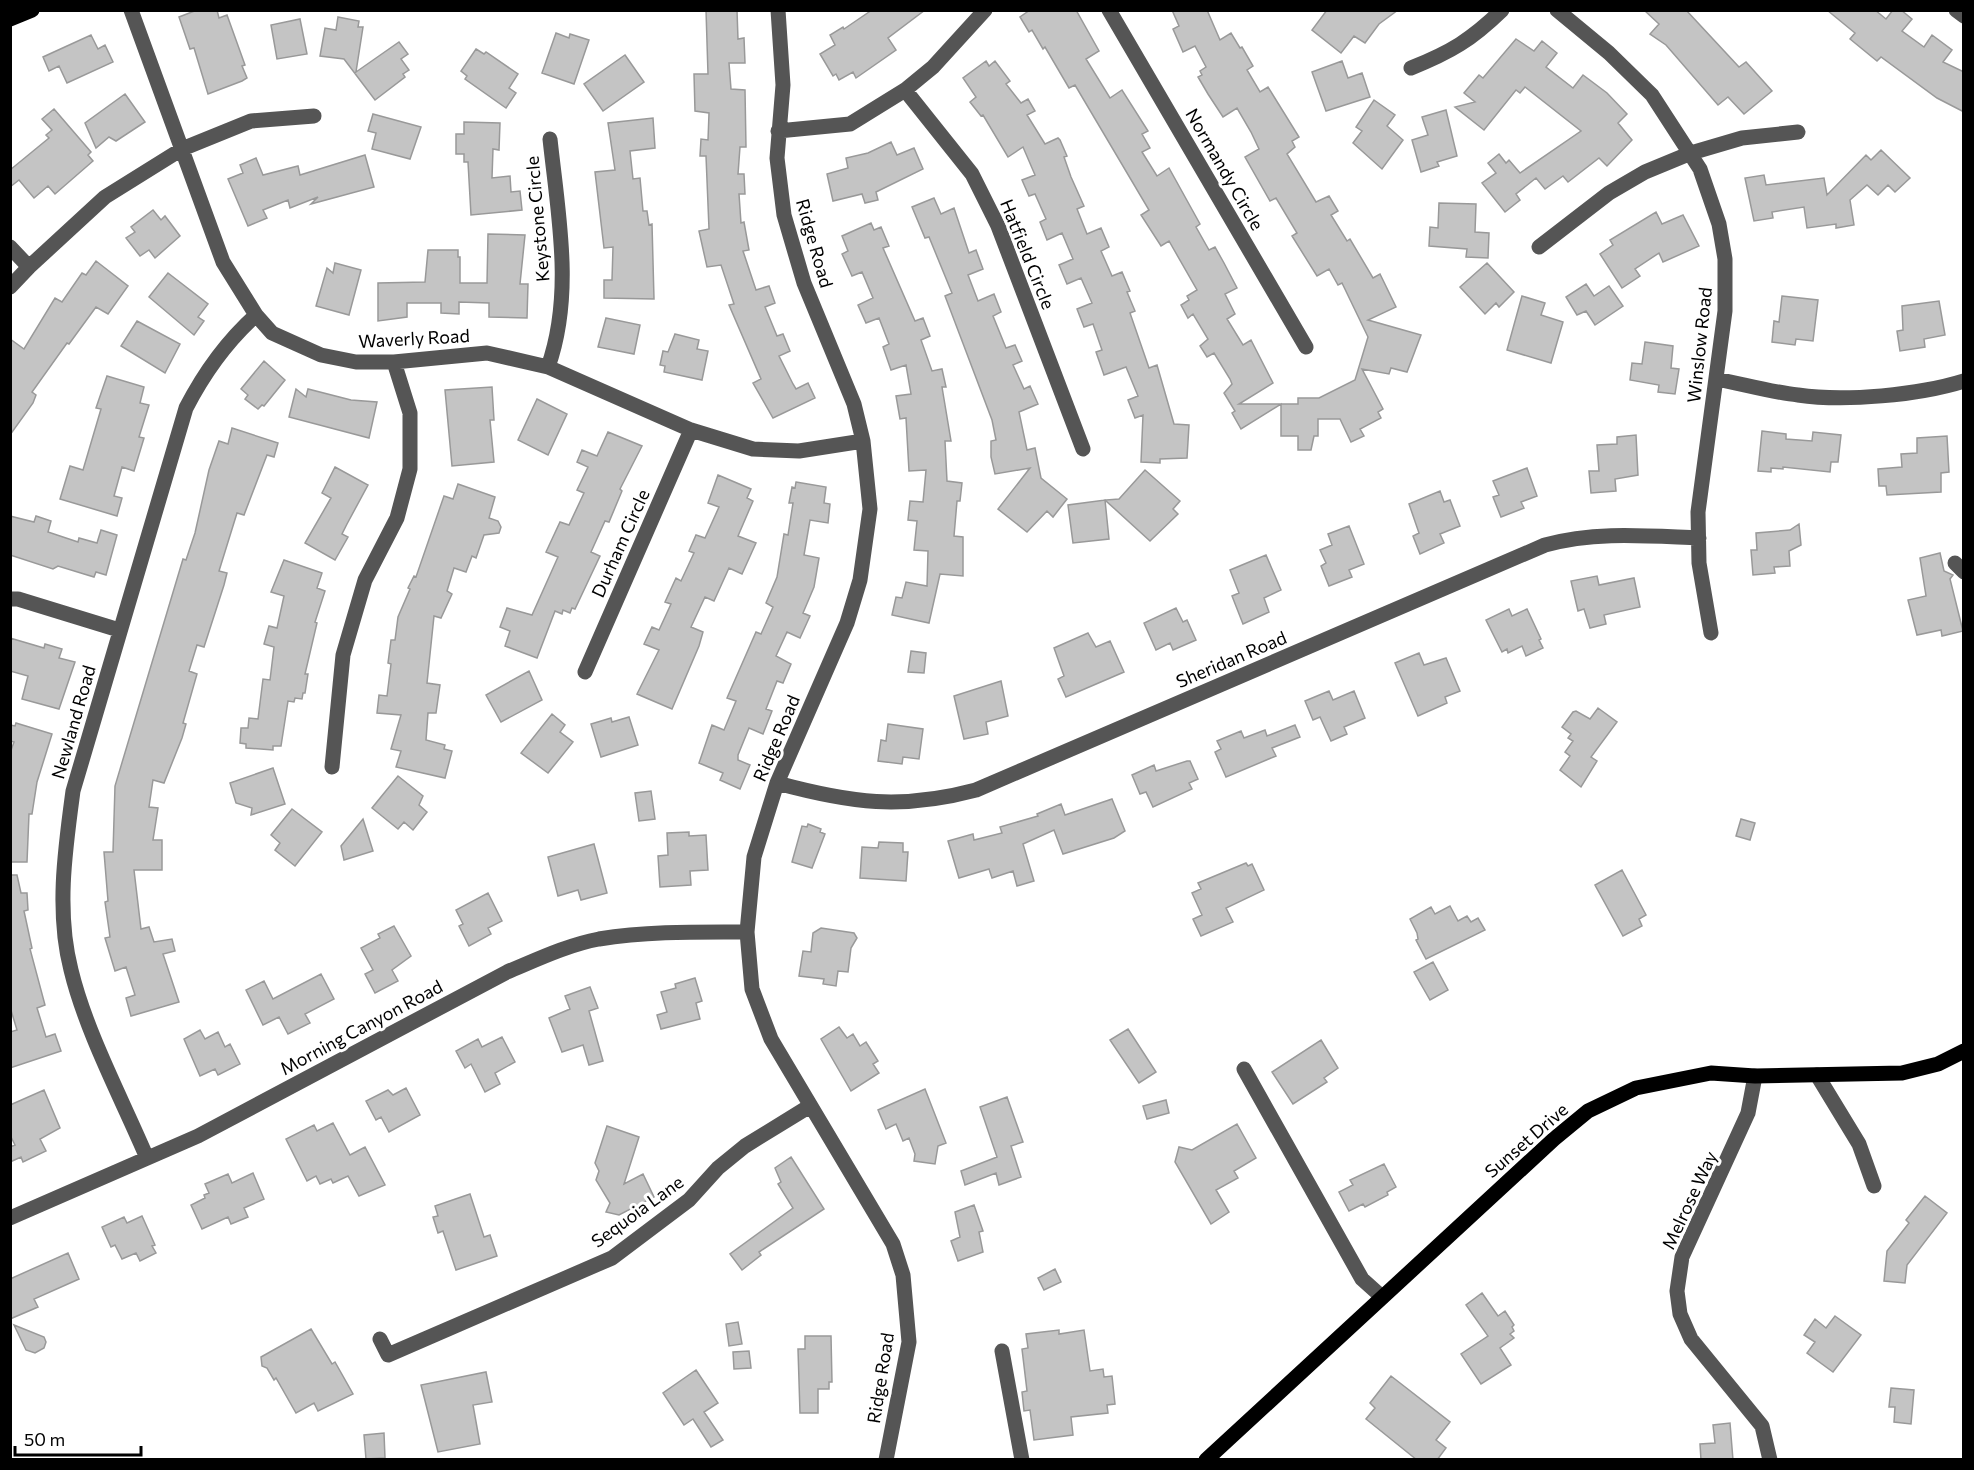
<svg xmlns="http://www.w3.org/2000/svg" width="1974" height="1470" font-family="Commissioner,sans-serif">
<rect width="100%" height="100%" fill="#fff"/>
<path fill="#c4c4c4" stroke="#999" stroke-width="1.5" d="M197,10H217L219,18L227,15L245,65L242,66L247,78L242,81L208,94L194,48L190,49L179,17Z
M706,10H737L738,39L744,38L745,63H729L731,89L745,90L746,147H740L738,174H744L745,194H739L741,223L744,222L749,250L743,251L756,290L769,286L775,303L765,307L777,336L783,334L790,351L779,356L793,384L796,389L808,383L815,398L773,418L753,383L761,379L729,305L734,304L721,265L707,267L699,231L709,229L706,156H700L701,139L708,140L709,113L695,111L694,74H708Z
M872,10H925L888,38L896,50L856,78L853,72L839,80L836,74L833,76L820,54L835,45L830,35L843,27L844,29Z
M1030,10H1076L1099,51L1086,59L1110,98L1122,90L1148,131L1142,134L1150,148L1142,152L1157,176L1169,168L1200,224L1196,227L1209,250L1215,247L1224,263L1237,288L1225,294L1235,314L1227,319L1243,345L1251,340L1273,383L1239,404H1298V398H1319L1355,380L1368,337L1342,283L1338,285L1329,269L1317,276L1292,236L1297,233L1276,198L1270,201L1245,157L1259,149L1251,132L1237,108L1223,117L1208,94L1198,77L1202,75L1200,71L1206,67L1195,46L1183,52L1173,29L1179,26L1172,10H1207L1220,40L1231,33L1240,48L1242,47L1253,66L1247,70L1260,92L1268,87L1299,137L1292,141L1295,147L1287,154L1316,202L1329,196L1338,211L1331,215L1347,241L1350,239L1373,278L1380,274L1396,307L1368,320L1421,335L1407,372L1391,368L1389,374L1362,369L1383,409L1378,412L1381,418L1360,429L1364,436L1351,442L1340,419H1318V436H1314L1311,450H1298V436H1281V404L1241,429L1232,413L1235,411L1224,393L1232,384L1230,379L1214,353L1207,357L1200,346L1208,339L1193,314L1188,318L1181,305L1189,300L1187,296L1197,290L1169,241L1161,246L1141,215L1149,210L1075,85L1069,88L1045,47L1043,49L1032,30L1029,32L1020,17Z
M1327,10H1398L1379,24L1365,43L1354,36L1341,53L1312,30Z
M1644,10H1686L1739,67L1746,62L1772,91L1744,114L1728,97L1718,105L1666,45L1650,34L1659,24Z
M1827,10H1875L1886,19L1893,10H1901L1912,19L1902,31L1924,47L1932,35L1952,50L1943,62L1964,72V112L1937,98L1881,57L1877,61L1850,39L1855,33Z
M338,17L359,21L358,27H363L356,72L399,42L408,54L401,59L409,70L403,74L405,77L375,100L344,59L320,56L325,28L336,30Z
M300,19L307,54L277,59L271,25Z
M556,33L569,38L570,34L589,40L574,84L542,73Z
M91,35L98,49L105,45L113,62L67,83L59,66L49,71L43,57Z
M1516,39L1534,51L1542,41L1557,53L1546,67L1573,88L1583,75L1607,93L1627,114L1618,123L1632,140L1607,166L1599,158L1568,182L1563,176L1545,189L1536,178L1516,194L1520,200L1505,212L1482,183L1496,173L1488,163L1499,154L1506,163L1509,160L1520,173L1581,131L1525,87L1520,93L1516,90L1484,130L1455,107L1475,102L1464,93L1479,75L1483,78Z
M476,49L484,54L486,52L518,74L509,88L516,93L506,108L465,79L467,76L461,71Z
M625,55L644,82L603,111L584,84Z
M986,61L989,66L995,61L1010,81L1006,84L1021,103L1028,99L1035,111L1027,115L1045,144L1058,138L1060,140L1067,156L1064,157L1071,177L1084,206L1077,209L1087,234L1101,228L1109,247L1101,251L1112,276L1122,272L1130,291L1127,292L1135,311L1130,313L1149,368L1157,365L1174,424L1189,425L1187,458L1160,459V463L1141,462L1143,415L1135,418L1128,400L1138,396L1126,367L1104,375L1096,352L1102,350L1093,324L1084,327L1077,309L1092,303L1081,278L1067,284L1059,265L1073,259L1062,233L1047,240L1040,222L1046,219L1035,194L1029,196L1022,180L1035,175L1023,147L1008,157L983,115L981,116L970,102L976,97L963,78Z
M1342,61L1348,78L1362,73L1370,97L1326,111L1312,72Z
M125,94L145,122L116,141L109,137L96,148L85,123Z
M1374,100L1395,115L1387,126L1403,140L1382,169L1353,143L1362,131L1356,127Z
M54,109L91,152L88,155L93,161L55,194L48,186L34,198L19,180L10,187V170L49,138L46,135L52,130L42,119Z
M1446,110L1457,156L1437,162L1439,166L1421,172L1412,140L1428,135L1422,117Z
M373,114L421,127L410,159L372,149L376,133L368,131Z
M653,118L655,148L630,151L633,179L640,178L643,211H647L649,225L652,224L654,299L604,298V280H612L613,247L604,248L595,172L615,170L608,123Z
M464,122L500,123L499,150L493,149L492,178L510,176L511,192L520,191L522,210L471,215L468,162H464V154H456V134H464Z
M891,142L897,155L914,148L923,169L876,192L878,200L865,203L862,194L833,201L827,174L848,168L846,158L868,153Z
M1881,150L1910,178L1895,192L1888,185L1878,195L1867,185L1850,200L1854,225L1836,228V224L1807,228L1804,207L1772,212L1773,218L1754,221L1745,178L1764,175L1766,185L1824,178L1827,195L1866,155L1871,160Z
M365,155L374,187L311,204L318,197L290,208L288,200L263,210L267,218L248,226L228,179L243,173L240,165L256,158L263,175L298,166L300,175Z
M934,198L941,214L954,208L969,253L976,250L983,269L968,275L978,301L994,294L1001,312L993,316L1006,348L1015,345L1022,361L1013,365L1024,389L1030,386L1038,404L1019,412L1027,450L1035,448L1041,478L1067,499L1053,517L1047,511L1027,532L998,509L1030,468L995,474L991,457V441L996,440L992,420L945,296L952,293L929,237L925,238L912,207Z
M1439,203L1476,204L1475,232L1489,233L1488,258L1466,257L1467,249L1429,246L1430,227L1438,228Z
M153,210L161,220L165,216L180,236L155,258L149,250L140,256L126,238L135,232L131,227Z
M1656,212L1662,224L1683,215L1699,246L1663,262L1659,253L1635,269L1640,276L1622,288L1600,254L1613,245L1610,240Z
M871,223L874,230L881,227L889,246L883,248L915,321L923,318L930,336L921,340L932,371L942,369L946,387H942L951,441H945L947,481L962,483L960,501H957L954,536L963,537V576L940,574L929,623L892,615L896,597L902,598L906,582L927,586L928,551L914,550L917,521L908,520L910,501L923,502L926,470L909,471L906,418L900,419L896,396L911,394L906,365L891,370L883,347L889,344L879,318L866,323L858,305L873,298L862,272L852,276L842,254L848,251L842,236Z
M488,234L525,235L520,284H528L527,318L489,317V303L459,302V314L441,313V303H407V317L378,321V283L425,282L428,250H458V257H460V283H487Z
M96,261L128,286L108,314L96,307L69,344L67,343L32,392L36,395L33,403L10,435V339L24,349L55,298L62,302L82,273L86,275Z
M335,263L361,270L349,315L316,306L327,268L333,273Z
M1487,263L1514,292L1499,307L1496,303L1485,314L1460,287Z
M168,273L208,304L198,317L204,321L194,335L149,297Z
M1586,284L1594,296L1609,286L1623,306L1595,325L1586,311L1577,315L1566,297Z
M1522,296L1545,303L1541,315L1563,322L1551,363L1507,350Z
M1782,296L1818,300L1813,341L1796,339L1795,345L1772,342L1774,321L1779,322Z
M1939,301L1945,335L1924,339L1925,347L1900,351L1897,331L1903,330L1902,306Z
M606,318L640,325L634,354L598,347Z
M137,321L180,344L165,373L121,346Z
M675,334L699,340L697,349L708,351L702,380L664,372L665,366L660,365L663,351L668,352Z
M1645,342L1673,346L1671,368L1679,369L1675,394L1658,392L1659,385L1630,380L1632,363L1642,364Z
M264,361L285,380L264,406L262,405L258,409L245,399L248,395L241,389Z
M107,376L144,387L140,403L149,405L139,437L144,438L134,471L122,467L114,496L122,498L117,516L60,499L70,466L83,470L101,409L96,408Z
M492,387L494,420H490L494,462L452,466L445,390Z
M296,389L306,397L308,389L351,400L377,402L369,438L289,417Z
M537,399L567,414L548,455L518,440Z
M232,428L278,443L274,457L267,455L244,515L237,513L219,571L227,573L224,585L204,647L197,645L189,671L197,674L183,723L186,724L182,738L164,783L153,780L149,807L158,808L153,840H162V870H134L141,929L149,927L154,942L172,939L175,951L163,954L179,1002L131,1016L126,998L135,995L126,967L115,971L105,938L110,937L105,902L108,901L104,852H113L115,786L183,559L186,560L195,533L209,470L219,441L228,444Z
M1762,431L1786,434V439L1812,441L1813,432L1841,435L1838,462H1831L1830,472L1783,467V469L1771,468V472L1758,471Z
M608,432L642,446L620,489L622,491L609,522L605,521L591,552L600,556L592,573L575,609L572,608L570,613L563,610L562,614L555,611L537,658L505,646L510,631L500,627L507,608L532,615L558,557L546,552L560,522L569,525L584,493L577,490L588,467L577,462L582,450L597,456Z
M1636,435L1638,475L1615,479L1616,491L1591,493L1589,471H1599L1597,445L1617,444V437Z
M1947,436L1949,472L1941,473V492L1887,495L1886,486H1879L1878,469L1902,467L1901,454L1917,453V438Z
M335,467L368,485L347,524L342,534L348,537L335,560L305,543L331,498L322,493Z
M1527,468L1537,496L1521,502L1524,508L1501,517L1493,497L1499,495L1493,481Z
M1145,470L1180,501L1173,509L1178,514L1150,541L1105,500L1119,499Z
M718,475L751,489L747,498L753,501L738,536L756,543L742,574L729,568L714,601L705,597L691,627L703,632L699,646L672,709L637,694L659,650L644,644L652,627L659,630L671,604L665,602L676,578L681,581L694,553L689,551L696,535L705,538L719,507L708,503Z
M796,482L826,487L824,503L830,504L828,523L810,520L804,555L819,558L814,587L803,613L810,616L800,638L787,632L776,656L791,664L783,683L777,681L766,709L772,711L763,734L749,728L738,755V760L750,765L740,789L720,780L723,773L699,763L712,725L724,730L736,701L727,698L756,632L761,634L773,607L766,603L777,577L784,534L788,535L793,503H789L792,487L795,488Z
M458,484L495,497L489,518L498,521L501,527L499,533L484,535L476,558L472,556L466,572L454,568L447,591L452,594L441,618L434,616L427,683L440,685L436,713H428L426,740L445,745L444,749L452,751L445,778L396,767L401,751L391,749L401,715L377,713L379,695L387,696L391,664L388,663L391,640H395L398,617L410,589L408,588L414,576L416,577L444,496L453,499Z
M1440,491L1444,502L1450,500L1460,526L1440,534L1444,543L1420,554L1413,536L1419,533L1409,504Z
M1105,500L1109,539L1073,543L1068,505Z
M10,516L34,522L36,516L51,521L48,532L78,542L79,538L97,543L101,530L117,535L106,575L96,572L94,577L58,566L53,569L10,555Z
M1799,524L1801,545L1789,551L1790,566L1774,567L1775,573L1753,575L1751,550H1757L1756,533L1790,530Z
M1349,526L1364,564L1349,570L1352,577L1329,586L1321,566L1326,563L1320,550L1332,545L1328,534Z
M1940,553L1944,571L1953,575L1950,579L1963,631L1942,636L1941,630L1917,635L1908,600L1926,596L1920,558Z
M1266,555L1281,590L1264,598L1269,612L1243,624L1232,596L1239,593L1230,570Z
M284,560L322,573L317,588L325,591L315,622L317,623L305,674H308L305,693H303L302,699L295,698L294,702L288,701L281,746H273V750L246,748V744L240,743L241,728H248L249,718L258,719L263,679L270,680L274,647L264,644L269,626L277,628L284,596L271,592Z
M1597,576L1599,585L1634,578L1640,607L1604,615L1606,624L1590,628L1584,609L1578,611L1571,581Z
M1176,608L1183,622L1187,620L1196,640L1173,650L1170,643L1156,650L1144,623Z
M1509,609L1512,616L1527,609L1541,639L1539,640L1543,648L1526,656L1522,646L1508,653L1507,649L1502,652L1486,620Z
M1088,633L1096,647L1110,641L1124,672L1066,697L1058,679L1064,676L1054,648Z
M10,638L44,648L45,644L62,649L59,658L75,662L59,709L22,699L28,676L10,671Z
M911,651L926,653L924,673L908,672Z
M1419,653L1424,665L1446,658L1460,691L1445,697L1447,703L1418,716L1395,663Z
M529,671L542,700L501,722L486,695Z
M1001,681L1008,716L986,722L988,734L964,739L954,696Z
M1329,691L1333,700L1354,691L1365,718L1344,727L1347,734L1331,741L1320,717L1313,720L1305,701Z
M1598,708L1617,722L1591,757L1597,761L1581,787L1560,770L1570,756L1565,752L1573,741L1568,738L1571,734L1562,727L1573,712L1576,711L1590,719Z
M552,714L565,725L560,732L573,742L548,773L521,753Z
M629,717L638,745L601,757L591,724L611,718L612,722Z
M16,723L52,734L37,782L32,814H29L27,862H10V753L14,742L10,741V725L15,726Z
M888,724L923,729L919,759L903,757L902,764L878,761L881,740L886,741Z
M1295,725L1300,737L1272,748L1276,756L1226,777L1215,752L1221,749L1217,741L1241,731L1244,738L1265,730L1267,736Z
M1187,761H1190L1198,779L1189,783L1192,789L1153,807L1146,792L1140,794L1132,775L1154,765L1156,771Z
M273,768L285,804L251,815L252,808L236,803L230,783Z
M398,776L423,796L419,805L427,812L413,830L404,822L398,829L372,808Z
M651,791L655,819L639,821L635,793Z
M1112,799L1125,831L1114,838L1063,854L1054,830L1023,844L1034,881L1017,886L1013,871L992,878L989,869L959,878L948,841L973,834L974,840L1002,833L1000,827L1038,816L1037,814L1061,804L1065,815Z
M292,809L322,832L295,866L275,850L280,843L271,835Z
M363,819L373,851L344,860L341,846Z
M1741,819L1755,823L1750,840L1736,836Z
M808,824L821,829L820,832L825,834L812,868L792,862L802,826L807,827Z
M689,832V836L706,835L708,870L690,871L691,885L660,887L658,856L668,855L667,833Z
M879,842L903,843V852H908L906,881L860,878L862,847L878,848Z
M594,844L607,893L581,900L578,890L558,896L548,857Z
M1246,863L1248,866L1252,864L1264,890L1226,908L1233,922L1201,936L1193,919L1202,915L1192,893L1201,889L1198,883Z
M1622,870L1646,915L1639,919L1642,926L1623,936L1595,885Z
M10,875H17L21,893H27L28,910L24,911L32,948L30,949L45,1005L37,1008L46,1037L55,1034L61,1051L10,1068V1032L17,1030L10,1007Z
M488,893L502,921L488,928L491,934L469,946L459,926L463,924L456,910Z
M1450,906L1458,921L1467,916L1471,922L1478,918L1485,930L1426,959L1416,940L1418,939L1417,933L1410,919L1431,907L1435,914Z
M394,926L411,956L392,970L398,981L375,993L365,974L373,970L361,948L380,938L378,934Z
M821,928L854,933L857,938L851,948L848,972L838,971L836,986L823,984L824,979L799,976L803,951L811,952L813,933Z
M1433,962L1448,990L1430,1000L1414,972Z
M321,974L334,999L305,1014L310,1023L288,1034L279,1017L263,1025L246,990L264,981L273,999Z
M695,978L702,1001L696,1003L700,1019L661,1029L657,1015L667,1012L661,992L676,988L675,984Z
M590,987L598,1008L589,1011L603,1061L589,1065L583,1045L562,1052L549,1018L570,1009L565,996Z
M839,1027L847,1038L853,1034L860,1046L866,1042L878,1061L873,1064L879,1073L851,1091L821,1039Z
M1128,1029L1156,1072L1139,1083L1110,1040Z
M200,1030L205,1039L218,1032L225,1047L230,1044L240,1064L218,1075L215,1069L200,1076L184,1039Z
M502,1037L515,1062L495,1073L500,1084L485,1092L471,1064L465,1068L456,1051L478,1039L482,1047Z
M1321,1040L1338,1068L1324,1078L1327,1082L1293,1104L1272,1072Z
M406,1088L420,1115L389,1132L381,1117L376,1120L366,1101L388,1090L393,1095Z
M925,1089L946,1143L938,1146L935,1164L914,1161L915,1154L909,1138L903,1141L896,1124L886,1129L878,1110Z
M44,1090L60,1128L40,1139L46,1151L23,1162L21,1157L10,1162V1147L15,1145L10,1135V1105Z
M1007,1097L1023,1142L1011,1146L1021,1177L999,1185L996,1173L965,1185L961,1171L997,1157L980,1107Z
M1166,1100L1169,1113L1147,1119L1143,1106Z
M333,1123L350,1155L365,1147L385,1185L359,1196L348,1176L333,1183L331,1179L320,1184L316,1176L307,1181L286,1139L314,1125L317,1131Z
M1237,1124L1256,1158L1234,1171L1238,1178L1216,1190L1229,1212L1211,1224L1175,1162L1179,1147L1192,1150Z
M607,1126L639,1137L624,1184L643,1174L654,1197L619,1215L606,1212L610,1203L596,1180L599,1171L595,1163Z
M791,1157L824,1209L759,1252L761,1255L742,1270L730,1254L793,1208L778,1184L781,1182L775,1168Z
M1384,1164L1396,1187L1387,1192L1388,1195L1365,1207L1363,1204L1349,1211L1339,1192L1353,1185L1350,1180Z
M253,1173L264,1199L244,1208L248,1217L231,1224L228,1217L202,1229L191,1205L205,1198L204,1195L209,1193L205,1184L228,1174L232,1183Z
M470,1194L484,1237L490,1235L497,1256L456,1270L443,1231L438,1233L433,1217L438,1216L435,1206Z
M1925,1196L1947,1213L1907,1265L1905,1283L1884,1281L1887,1251L1909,1223L1906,1220Z
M974,1205L983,1231L979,1232L983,1252L958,1261L951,1241L960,1237L955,1212Z
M142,1216L155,1245L152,1246L156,1253L140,1261L136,1253L122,1259L115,1245L111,1247L102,1227L124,1217L127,1223Z
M68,1253L79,1279L34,1299L38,1307L10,1319V1279Z
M1055,1269L1061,1282L1044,1290L1038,1278Z
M1482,1293L1498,1316L1505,1311L1514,1325L1512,1327L1514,1331L1510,1334L1514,1338L1500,1348L1511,1365L1481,1384L1461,1354L1488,1336L1466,1305Z
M1835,1316L1861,1335L1833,1372L1807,1353L1815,1342L1804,1335L1815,1319L1826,1328Z
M738,1322L742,1344L729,1346L726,1324Z
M14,1325L44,1337L46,1342L44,1348L35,1353L26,1350Z
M311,1329L332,1364L335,1362L353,1394L318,1411L314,1403L296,1413L276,1378L274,1380L267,1368L262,1366L261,1357Z
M1059,1330V1334L1084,1330L1090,1371L1103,1369L1104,1377L1112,1376L1115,1404L1107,1405L1108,1413L1071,1417L1073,1435L1034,1440L1030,1410L1024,1411L1022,1392L1027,1391L1022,1349L1028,1348L1026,1334Z
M805,1336H831L832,1382H829V1389H818V1413H800L798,1349H805Z
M749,1351L751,1368L734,1369L733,1352Z
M696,1370L718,1403L704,1412L723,1440L711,1447L693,1419L684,1425L663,1393Z
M486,1372L492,1402L473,1405L480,1444L438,1452L421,1385Z
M1391,1376L1450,1422L1436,1440L1446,1448L1437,1460H1417L1366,1419L1375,1408L1370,1403Z
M1891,1388L1914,1390L1911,1424L1894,1422L1895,1407H1889Z
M1730,1423L1733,1460H1701L1700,1444L1715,1443L1713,1425Z
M384,1433L385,1458L366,1459L364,1435Z"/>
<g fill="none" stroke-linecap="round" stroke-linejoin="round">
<path stroke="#555" stroke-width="15" d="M131,10L223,262L256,315L272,333L321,355L356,362H394L487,353L548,367L691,430L753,449L799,451L863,441
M778,10L783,85L777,158L784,215L804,283L854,404L863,441L870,509L860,580L847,623L777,783L754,857L747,932L752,989L771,1039L893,1244L903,1275L909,1342L886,1460
M1109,10L1306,347
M1557,10L1609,53L1652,95L1700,169L1719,224L1725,259V311L1698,512L1699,563L1711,633
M1956,10L1964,16
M1411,68C1451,52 1471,40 1502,10
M905,90L972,174L998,226L1083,449
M778,131L850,124L905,90L933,67L985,10
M10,247L29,267
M1539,247L1609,193L1645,172L1691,153L1742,138L1798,132
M10,287L29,267L105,197L182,149L251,121L314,116
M548,367C574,294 558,214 550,139
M1716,379C1743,384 1770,392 1798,395C1845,402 1919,395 1964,381
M1955,563L1964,572
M10,599H18L119,630
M585,672L691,430
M332,767L343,655L365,580L397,518L410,469V413L394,362
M777,783C851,803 901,810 976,790L1545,545C1596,531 1647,536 1699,538
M1244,1069L1362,1279L1382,1297
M1817,1075L1859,1144L1874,1186
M1755,1076L1748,1113L1682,1257L1677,1291L1680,1314L1691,1339L1762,1426L1770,1460
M147,1158C122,1099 86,1032 71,970C56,912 65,850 73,791L186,408C204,373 226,342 256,315
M10,1218L198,1136L507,972C536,960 567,945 599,939C648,931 697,932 747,932
M380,1339L388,1355L612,1258L689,1200L718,1168L745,1146L810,1106
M1002,1351L1022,1460"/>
<path stroke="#000" stroke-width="15" d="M10,19L32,10
M1206,1460L1554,1139L1588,1111L1636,1088L1711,1073L1755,1076L1902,1073L1938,1064L1964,1051"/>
</g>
<g text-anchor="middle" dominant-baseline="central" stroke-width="6" stroke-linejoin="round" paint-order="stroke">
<g font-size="18" fill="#000" stroke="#fff">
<text transform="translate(1225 169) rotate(60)">Normandy Circle</text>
<text transform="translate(537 219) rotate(-95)">Keystone Circle</text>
<text transform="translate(815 243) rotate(74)">Ridge Road</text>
<text transform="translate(1028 254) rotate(68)">Hatfield Circle</text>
<text transform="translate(414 338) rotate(-3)">Waverly Road</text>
<text transform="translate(1699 345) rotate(-84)">Winslow Road</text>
<text transform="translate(620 543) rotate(-66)">Durham Circle</text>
<text transform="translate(1231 659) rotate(-23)">Sheridan Road</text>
<text transform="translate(73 722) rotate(-74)">Newland Road</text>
<text transform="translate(776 738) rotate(-67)">Ridge Road</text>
<text transform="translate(361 1027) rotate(-28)">Morning Canyon Road</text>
<text transform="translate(1526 1140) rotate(-41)">Sunset Drive</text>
<text transform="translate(1689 1200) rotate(-65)">Melrose Way</text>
<text transform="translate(637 1211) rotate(-36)">Sequoia Lane</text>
<text transform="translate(880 1378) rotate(-81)">Ridge Road</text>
</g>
</g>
<rect width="1974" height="1470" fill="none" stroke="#000000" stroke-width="24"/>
<path d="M15 1446v9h126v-9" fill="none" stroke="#000000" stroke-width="3"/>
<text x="24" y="1446" font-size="18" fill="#000000" stroke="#ffffff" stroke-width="4.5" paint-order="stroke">50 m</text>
</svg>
